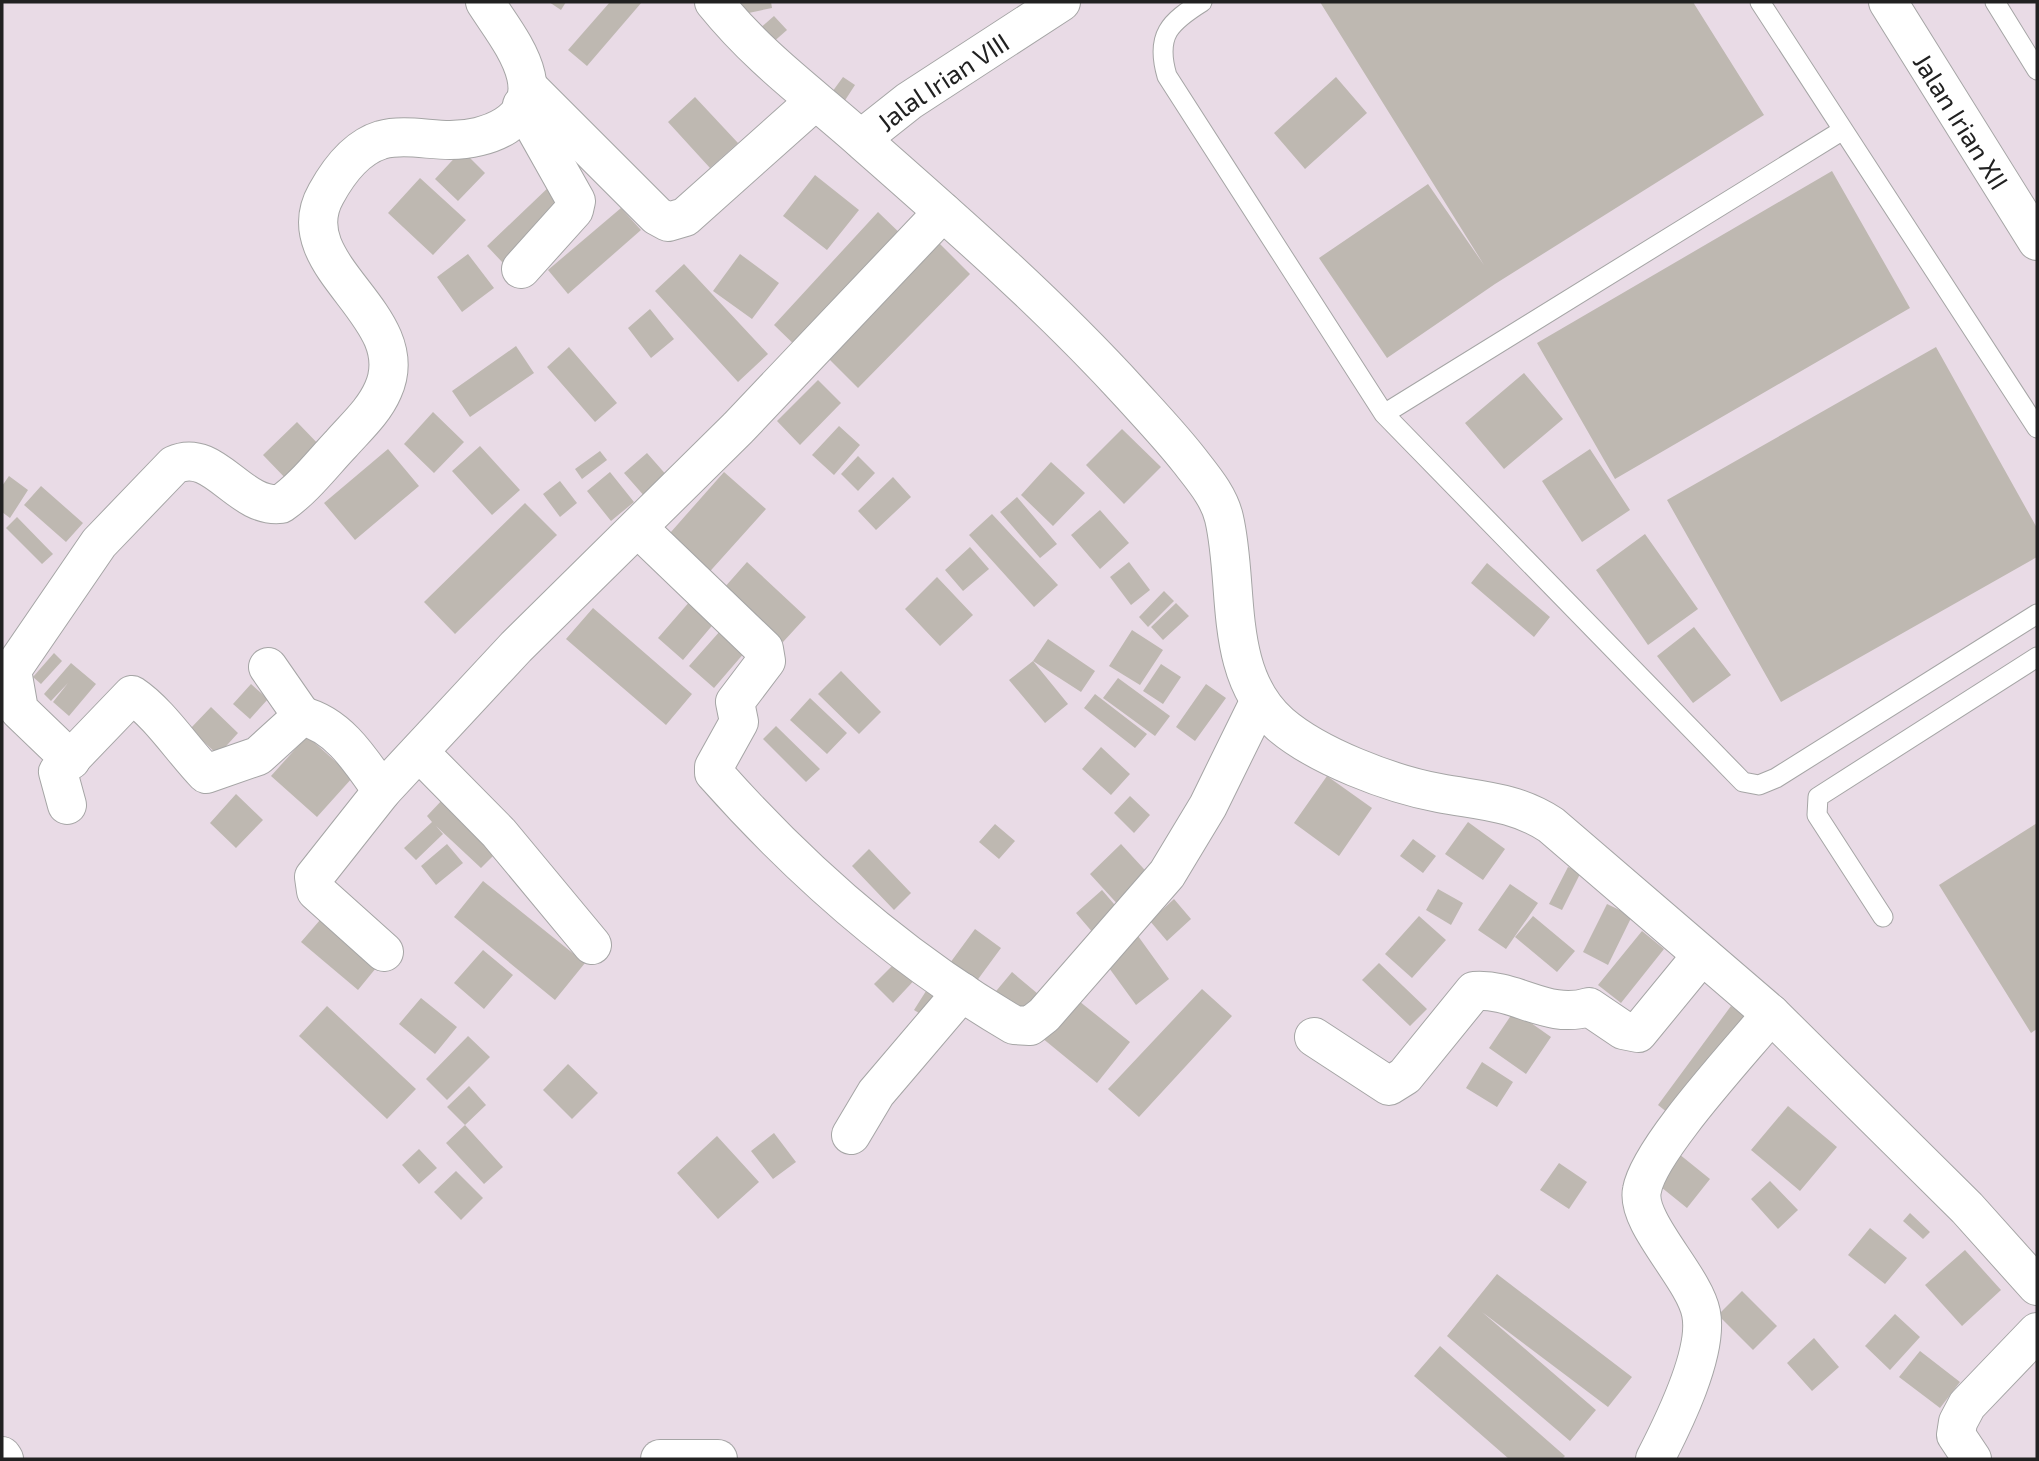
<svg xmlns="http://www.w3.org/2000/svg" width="2039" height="1461" font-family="'Exo 2',sans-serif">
<rect width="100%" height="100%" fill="#f1eee8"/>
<path fill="#e9dbe6" d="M2,2H2037V1459H2Z"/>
<path fill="#beb8b1" d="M549,2H566L561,10Z
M610,2H642L587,66L568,50Z
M736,2H771L772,8L739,15Z
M1320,2H1693L1764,115L1495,284L1387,358L1319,258L1428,184L1484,265Z
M774,16L787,30L771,44L758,30Z
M843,77L855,85L840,108L827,99Z
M1336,77L1367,113L1305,169L1274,133Z
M695,97L738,143L710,168L668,122Z
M462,150L485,173L458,201L435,179Z
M1832,171L1910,308L1615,479L1537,343Z
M815,175L859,210L827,250L783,216Z
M420,178L466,220L433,255L388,213Z
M552,184L568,202L503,263L487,246Z
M621,208L641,230L568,294L548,270Z
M878,212L907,240L803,353L774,325Z
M936,240L970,274L858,388L824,354Z
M468,254L494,288L462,312L437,277Z
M740,254L779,283L752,319L713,291Z
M684,264L768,354L738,382L655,291Z
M650,309L674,339L651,358L628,328Z
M516,346L534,373L470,417L452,391Z
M569,347L617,403L595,422L547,367Z
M1936,347L2037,528V557L1781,702L1667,500Z
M1524,373L1563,419L1504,469L1465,423Z
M818,380L841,403L800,445L777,421Z
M433,412L464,442L434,473L404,444Z
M297,422L324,450L290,483L263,455Z
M839,426L860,445L834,475L812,455Z
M1122,429L1161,467L1124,504L1086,465Z
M480,446L520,490L492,515L452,471Z
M388,449L419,486L355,540L324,503Z
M1590,449L1630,510L1582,542L1542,481Z
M600,451L607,460L582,479L575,469Z
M647,453L676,486L653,506L624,473Z
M858,456L875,473L858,491L841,474Z
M1051,462L1085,493L1053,526L1021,495Z
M610,472L634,502L611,521L587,491Z
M724,472L766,509L704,578L663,541Z
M9,476L28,490L10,518L2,512V486Z
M893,477L911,497L876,530L858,511Z
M560,481L577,503L560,517L543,494Z
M41,486L83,523L66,542L24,505Z
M1017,497L1057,544L1040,558L1000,512Z
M525,503L557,535L455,634L424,602Z
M1100,510L1129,543L1100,569L1071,535Z
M992,514L1058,585L1034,607L969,535Z
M17,517L53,554L42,564L6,528Z
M1645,534L1698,609L1648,645L1596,570Z
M970,547L989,569L963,591L945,570Z
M747,562L806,617L783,642L724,588Z
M1129,562L1150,590L1131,605L1110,577Z
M1487,563L1550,617L1534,637L1471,583Z
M937,577L973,615L940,646L905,609Z
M1164,591L1174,601L1148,627L1139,617Z
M691,600L716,621L683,660L658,638Z
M1176,603L1189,616L1163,640L1151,627Z
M593,608L692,694L666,725L566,639Z
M1694,627L1731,675L1693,703L1657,656Z
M721,630L745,652L714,688L689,666Z
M1132,630L1163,650L1140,685L1109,666Z
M1048,639L1095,671L1081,692L1033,661Z
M54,653L62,661L41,684L33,677Z
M1033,661L1068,704L1045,723L1009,680Z
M71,663L96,684L69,716L53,702L68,683L51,701L44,694Z
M1161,664L1181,677L1163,704L1143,691Z
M841,671L881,712L859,734L818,694Z
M1118,678L1170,716L1155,736L1103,698Z
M251,684L268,699L250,719L233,704Z
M1206,684L1226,698L1195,741L1176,727Z
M1095,694L1147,734L1135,748L1084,708Z
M810,698L847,733L827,754L790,720Z
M211,707L238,733L218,755L190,729Z
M776,726L820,769L806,782L763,739Z
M307,736L353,777L317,817L271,776Z
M1101,747L1130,774L1111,795L1082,769Z
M1327,776L1372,808L1339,856L1294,823Z
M236,794L263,820L236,848L210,823Z
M1130,796L1150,815L1134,833L1114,813Z
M444,798L499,850L481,868L436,826L443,834L416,860L404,848L432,822L427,816Z
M1468,822L1505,849L1483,880L1445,854Z
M2037,823V1029L2031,1033L1939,885Z
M995,824L1015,841L999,859L979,842Z
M1413,839L1436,856L1423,873L1400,856Z
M447,844L463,863L436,885L421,866Z
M1121,844L1154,880L1122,909L1090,874Z
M869,849L911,893L894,910L852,866Z
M1568,867L1581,872L1562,910L1549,904Z
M483,881L585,963L555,1000L454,917Z
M1510,884L1538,903L1506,949L1478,930Z
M1438,889L1463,903L1451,925L1426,910Z
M1102,890L1120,911L1094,934L1076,913Z
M1174,899L1191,919L1167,941L1150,921Z
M1607,904L1632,916L1608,965L1583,952Z
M1419,916L1446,940L1412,978L1385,954Z
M1533,916L1575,951L1557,972L1515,937Z
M320,920L376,968L358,990L301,942Z
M975,929L1001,948L976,982L950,963Z
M1642,931L1664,949L1621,1003L1598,985Z
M1138,936L1169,979L1136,1005L1104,961Z
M483,950L513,975L484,1009L454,983Z
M902,956L920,974L893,1003L874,984Z
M1379,963L1427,1009L1410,1026L1362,980Z
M1012,972L1044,999L1024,1023L992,996Z
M933,980L950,991L932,1021L914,1010Z
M1202,989L1232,1016L1139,1117L1108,1089Z
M1069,993L1130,1042L1097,1083L1036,1033Z
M421,998L457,1027L435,1054L399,1024Z
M327,1006L416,1089L387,1119L299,1036Z
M1731,1006L1753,1022L1678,1121L1658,1105Z
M1514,1011L1551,1037L1526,1074L1489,1048Z
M468,1036L490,1057L447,1100L426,1079Z
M1482,1062L1513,1082L1497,1107L1466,1088Z
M568,1064L598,1093L572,1119L543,1090Z
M469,1086L486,1105L465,1125L447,1107Z
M1788,1106L1837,1147L1800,1191L1751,1150Z
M465,1125L503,1167L484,1184L446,1143Z
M774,1133L796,1162L773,1179L751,1151Z
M717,1136L759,1182L718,1219L677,1173Z
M419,1149L437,1168L419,1184L402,1165Z
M1679,1154L1710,1179L1687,1208L1656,1183Z
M1559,1163L1587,1182L1569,1209L1540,1190Z
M456,1171L483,1198L461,1220L434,1192Z
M1770,1181L1798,1210L1778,1229L1751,1199Z
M1910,1213L1930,1232L1923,1239L1903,1221Z
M1870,1228L1907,1258L1885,1284L1848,1255Z
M1965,1250L2001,1290L1962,1326L1925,1285Z
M1497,1274L1632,1377L1608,1407L1482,1312L1596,1410L1570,1441L1447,1336Z
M1742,1291L1777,1326L1753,1350L1718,1315Z
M1895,1314L1920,1337L1890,1370L1865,1346Z
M1814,1338L1839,1367L1812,1391L1787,1363Z
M1440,1346L1565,1456L1562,1459H1509L1414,1376Z
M1920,1351L1960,1382L1940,1408L1899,1377Z"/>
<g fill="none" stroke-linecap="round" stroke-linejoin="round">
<g stroke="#a5a5a5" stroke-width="21">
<path id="lane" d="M1202,2C1170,22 1155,35 1167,76L1384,414L1743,782L1759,785L1776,778L2037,614
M1760,2L2037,428
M1995,2L2037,70
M1384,414L1843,130
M1883,917L1817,815L1818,797L2037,657"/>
</g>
<g stroke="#a5a5a5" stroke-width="40">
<g id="street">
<path d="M714,2C761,60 809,93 864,142C956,223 1048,303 1131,394C1151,416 1171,437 1189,460C1202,477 1219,496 1224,518C1240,586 1222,673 1280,724C1317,756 1390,784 1439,793C1481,801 1514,801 1551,825L1771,1014L1967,1208L2037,1286"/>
<path id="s1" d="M1888,2L2037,241"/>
<path d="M528,87L657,216L668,222L685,217L815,101"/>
<path id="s2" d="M861,139L909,101L1061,2"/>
<path d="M521,269L574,210L576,201L522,105"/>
<path d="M639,529L764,649L766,661L735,702L739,722L714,767V773C801,871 901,959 1014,1025L1030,1026L1044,1015L1167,874L1208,806L1259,702"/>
<path d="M268,667L302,716"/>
<path d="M419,752L499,833L592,945"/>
<path d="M71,760L19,710L12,670L99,543L174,465C214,446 239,509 281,504C304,488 322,464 341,444C356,427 374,411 383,390C417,315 285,266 326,194C338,172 355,148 381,140C403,134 428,140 450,140C486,140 537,123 526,76C520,50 499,24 485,2"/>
<path d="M67,805L58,772L132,695C159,713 182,749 206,774L258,756L302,716C339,725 361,761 382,791"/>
<path d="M384,952L316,891L314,877L382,791L516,647L738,428L943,212"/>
<path d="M1314,1037L1389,1086L1405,1076L1474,991C1516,988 1547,1020 1589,1007L1623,1030L1638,1033L1702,955"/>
<path d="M851,1135L876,1093L962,992"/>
<path d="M2,1456L4,1459"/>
<path d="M660,1459H718"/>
<path d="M1655,1459C1673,1424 1709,1352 1701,1313C1694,1277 1635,1222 1642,1190C1649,1149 1742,1050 1771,1014"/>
<path d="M1972,1459L1956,1435L1958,1422L1967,1405L2037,1332"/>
</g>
</g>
<use href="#lane" stroke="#fff" stroke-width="19"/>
<use href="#street" stroke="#fff" stroke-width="38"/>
</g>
<g text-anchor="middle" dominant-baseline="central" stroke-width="5" stroke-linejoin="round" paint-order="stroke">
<g font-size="26" fill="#212121" stroke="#fff">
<text stroke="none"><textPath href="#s2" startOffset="100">Jalal Irian VIII</textPath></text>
<text stroke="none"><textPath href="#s1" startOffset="140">Jalan Irian XII</textPath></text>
</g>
</g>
<rect width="2039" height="1461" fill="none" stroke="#212121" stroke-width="7"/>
</svg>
